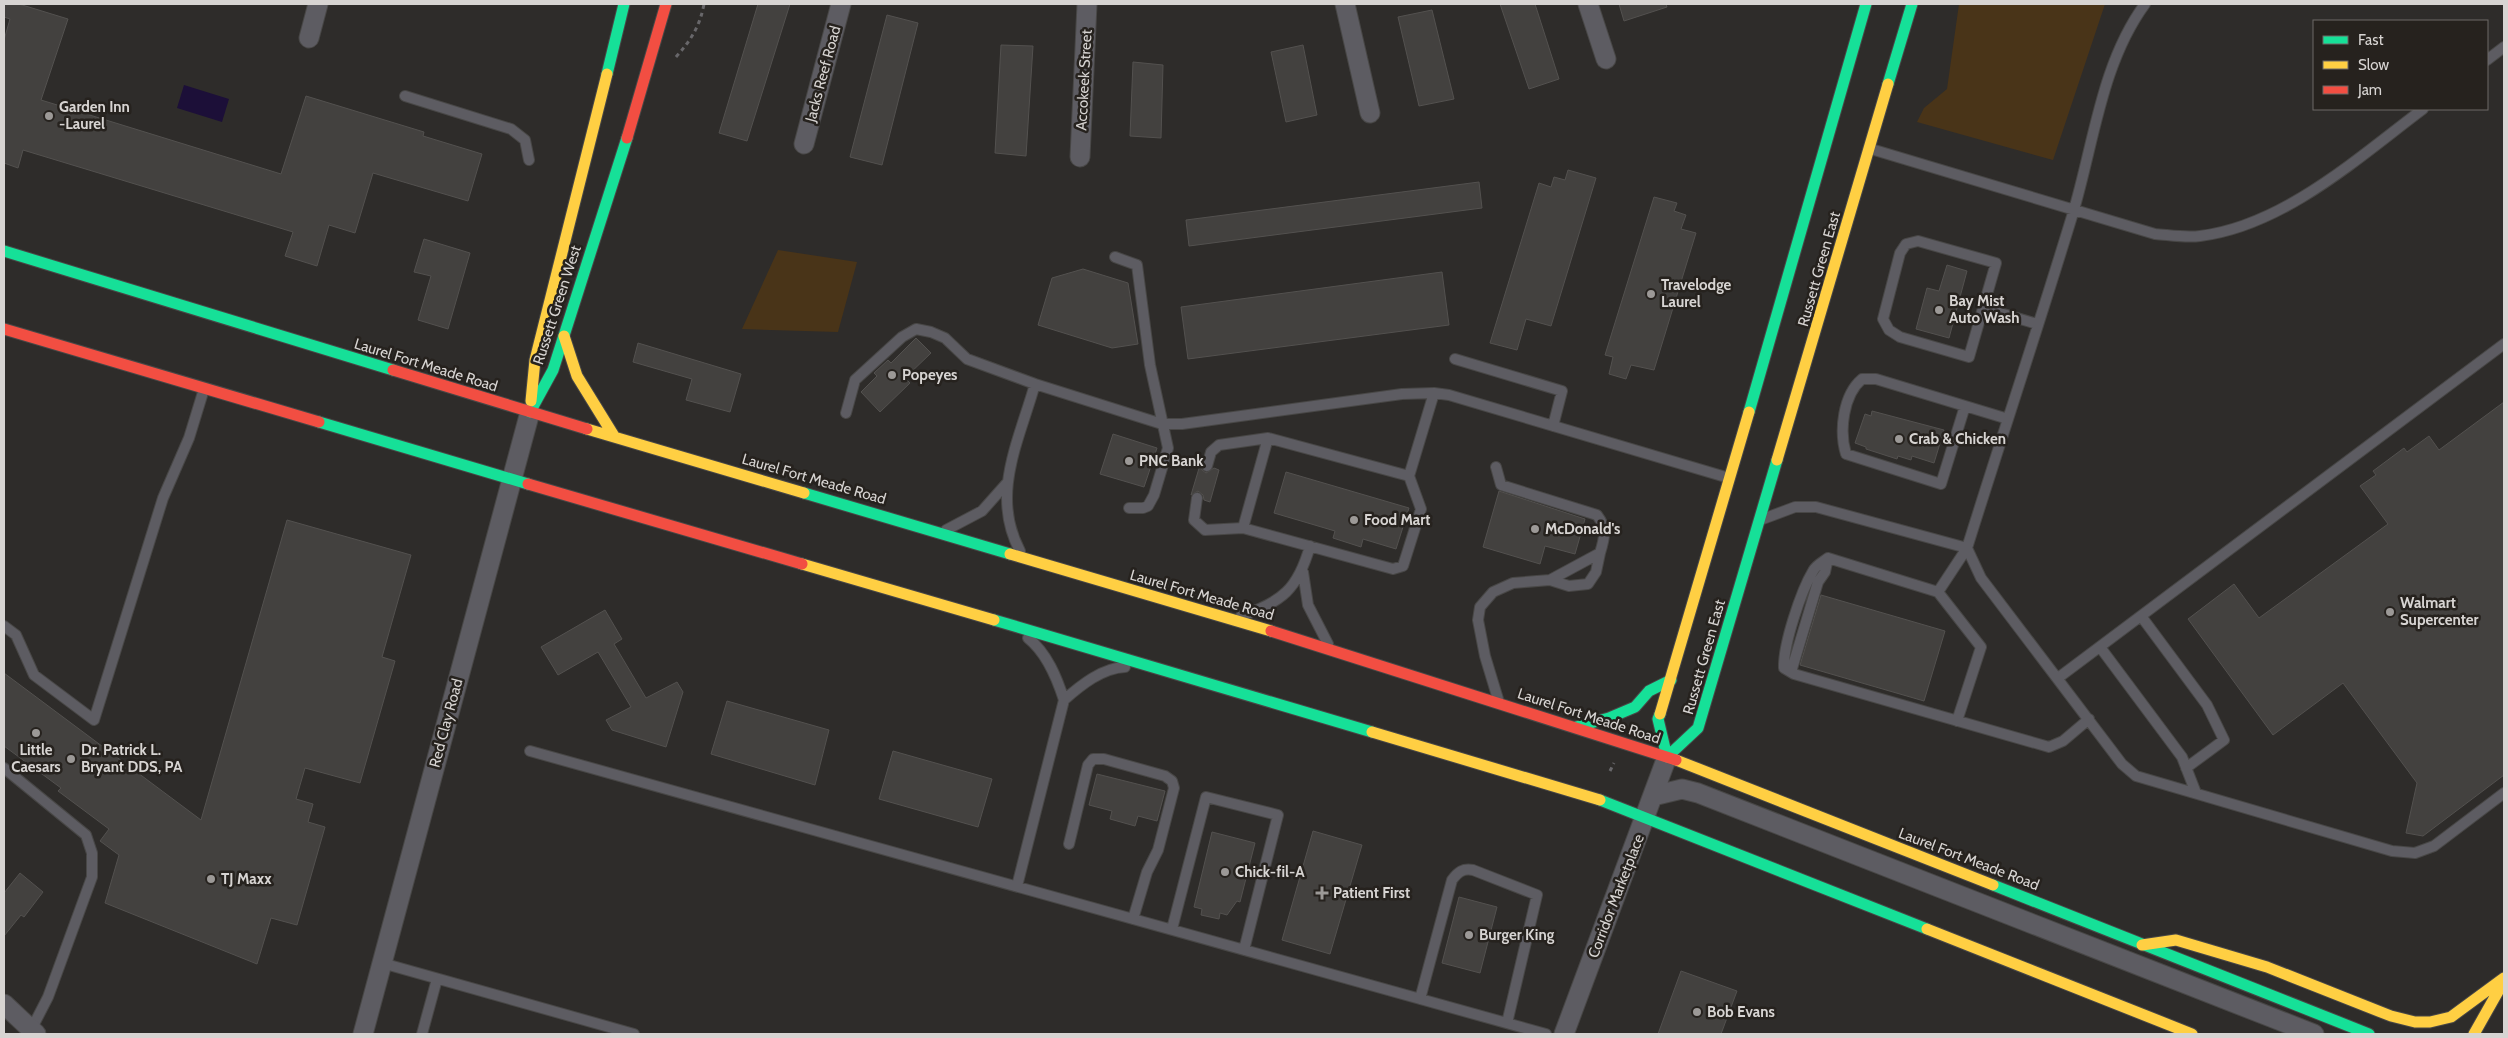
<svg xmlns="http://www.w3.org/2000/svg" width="2508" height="1038" font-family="Cabin,sans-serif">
<rect width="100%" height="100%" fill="#2e2c2a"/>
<path fill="#493418" d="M1959,4H2105L2053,160L1917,122L1924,108L1947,89Z
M778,250L857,262L838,332L742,329Z"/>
<path fill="#1c0f38" d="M184,85L229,99L222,122L177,108Z"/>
<path fill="#43413f" stroke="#53514f" d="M4,4H19L68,19L41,100L281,174L306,96L424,132L423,136L482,154L468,201L373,173L355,233L329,225L317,266L285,256L293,232L23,150L18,168L4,163V40L10,19L4,17Z
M758,4H790L747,141L719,133Z
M1500,4H1535L1559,79L1529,89Z
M1619,4H1666L1667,7L1624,21Z
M1432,10L1454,99L1419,106L1398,17Z
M887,15L918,23L882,165L850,157Z
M1001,45L1033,46L1026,156L995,153Z
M1303,45L1317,115L1286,122L1271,52Z
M1133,62L1163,65L1161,138L1130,136Z
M1568,170L1596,178L1551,326L1526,319L1517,350L1490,343L1539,183L1551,187L1554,177L1565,180Z
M1479,182L1482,208L1189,246L1186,220Z
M1654,197L1677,203L1674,211L1686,215L1681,229L1696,233L1654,370L1631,365L1626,379L1609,374L1613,357L1605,355Z
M424,239L470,253L448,329L418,320L431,276L414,272Z
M1947,265L1967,271L1949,338L1916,329L1927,288L1939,291Z
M1083,269L1128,283L1138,344L1112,348L1038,325L1052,278Z
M1442,272L1449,325L1188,359L1181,307Z
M916,338L931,353L905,378L910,383L880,412L861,392L877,376L874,373L888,360L891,363Z
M638,343L741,374L730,412L686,400L692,379L633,362Z
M2504,402V775L2423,836L2406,833L2417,783L2343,683L2273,735L2188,619L2234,584L2259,618L2388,524L2360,486L2376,475L2373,471L2404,448L2407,452L2429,436L2439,450Z
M1872,411L1944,430L1934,463L1912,456L1911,460L1898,456L1897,459L1866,449V447L1855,443L1865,414L1871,416Z
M1113,434L1157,448L1144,487L1100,474Z
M1200,465L1202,470L1206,473L1214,468L1219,470L1210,502L1204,500L1203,495L1198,491L1191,495Z
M1286,472L1409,508L1396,549L1363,539L1361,547L1333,538L1335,531L1274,513Z
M1499,491L1585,519L1575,554L1545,546L1540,564L1483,547Z
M287,520L411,555L382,657L395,661L360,783L305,768L296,799L313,804L308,822L325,827L297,925L271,918L257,964L105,903L119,855L100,841L109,829L58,791L61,788L4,746V673L201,820Z
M1821,595L1945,631L1924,701L1800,665Z
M605,610L622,639L614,644L646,698L677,682L683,692L666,747L612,730L606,720L631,707L598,652L558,675L541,647Z
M727,701L829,730L815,785L711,754Z
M893,751L992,779L978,827L879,799Z
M1097,774L1165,791L1157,821L1138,816L1135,826L1110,819L1112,811L1089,805Z
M1313,831L1362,845L1330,954L1282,940Z
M1212,832L1255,843L1240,902L1237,901L1227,915L1220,913L1219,919L1201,915L1202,909L1194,907Z
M20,873L43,892L24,917L21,915L4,936V893Z
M1459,897L1497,907L1480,973L1442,963Z
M1681,971L1737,991L1721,1034H1658Z"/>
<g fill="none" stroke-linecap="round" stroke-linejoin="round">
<g stroke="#484746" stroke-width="12">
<path id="lane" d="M2145,4C2101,64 2094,143 2073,213C2039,325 2002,436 1967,548L1981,578L2122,764L2136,776L2392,851L2415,853L2434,846L2504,793
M2487,60L2504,47
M405,96L511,129L525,140L529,160
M1871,149L2155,234C2169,235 2186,238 2200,236C2283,226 2359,157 2423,109
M1918,241L1996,263L1969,357L1900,337L1889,330L1883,319L1900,253L1906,244Z
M1115,257L1137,265L1150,365L1168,448L1154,495L1148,506L1143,508H1129
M1983,308L2037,324
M1455,359L1562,391L1553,426
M1965,406L1941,484L1846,454C1839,431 1843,395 1862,379H1876L2008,419
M846,413L855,380L902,337L916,329L931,332L945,338L967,359L1035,384L1162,424H1182L1402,394L1434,393L1449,395L1729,478
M1268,438L1409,476L1421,509L1403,566L1393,569L1243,528Z
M1207,466L1211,452L1219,445L1268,438
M1496,467L1501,485L1597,515C1607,528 1605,537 1600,553L1550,580L1513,583L1493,592L1480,607L1478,620L1485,656L1498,699
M1409,476L1434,393
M1197,498L1194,520L1205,530L1243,528
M1763,519L1795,507H1816L1967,548L1938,592
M946,530L982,511L1006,484
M1020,551C990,495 1019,441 1035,384
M1828,558C1823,562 1816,565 1813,571C1801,591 1783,645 1784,668L1794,674L2049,747L2063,741L2089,719
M1828,558L1938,592L1981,647L1957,721
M1303,572L1308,605L1328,644
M1550,580L1569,586L1588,584L1596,572L1600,553
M1241,616C1282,602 1298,589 1310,546
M2141,616L2207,705L2224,740L2186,768
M4,626L16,635L34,675L94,720L163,498L189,438L204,389
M2100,647L2182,757L2196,793
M1791,672L1818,582L1825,572L1828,558
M2058,678L2504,344
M1064,700C1081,685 1102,668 1125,667
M530,751L1546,1034
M4,768L86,835L92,853V877L48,997L31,1030
M1069,844L1088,765L1093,759H1104L1165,776L1172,781L1174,788L1158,850L1147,872L1133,919
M1017,886L1064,700C1057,678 1047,653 1028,638
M1172,929L1206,797L1278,815L1244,950
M382,963L634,1034
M1420,999L1452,880C1458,872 1463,868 1473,870L1537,895L1507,1023
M422,1034L437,979"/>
</g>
<g stroke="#484746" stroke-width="21">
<path id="street" d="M1345,4L1370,113
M1588,4L1606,59
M309,38L318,4
M804,144L841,4
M1080,157L1087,4
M1653,796L1682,789L1698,793L2314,1034
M4,1004L36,1034
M363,1034L530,412
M1564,1034L1667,757"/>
</g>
<g stroke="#484746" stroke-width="13">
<path id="fast" d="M607,74L624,4
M1888,84L1912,4
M4,251L393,370
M530,412L553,370L627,138
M1749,412L1866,4
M319,422L528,484
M804,493L1010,554
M994,620L1372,732
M1660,714L1658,719L1667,757L1698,728L1777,460
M1576,727L1609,718L1635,707L1649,691L1671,680
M1600,800L1927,929
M1993,885L2369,1034"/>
</g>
<g stroke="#484746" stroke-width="13">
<path id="slow" d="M564,336L577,376L614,436
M531,401L535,360L607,74
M587,429L804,493
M1777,460L1888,84
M1010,554L1271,631
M802,564L994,620
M1660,714L1749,412
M1372,732L1600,800
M1676,760L1993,885
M1927,929L2192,1034
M2142,945L2176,940L2267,967L2391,1016L2415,1022H2430L2451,1017L2504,978
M2474,1034L2500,988"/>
</g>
<g stroke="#484746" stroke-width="13">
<path id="jam" d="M627,138L666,4
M4,329L319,422
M393,370L587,429
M528,484L802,564
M1271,631L1676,760"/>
</g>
<path stroke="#68676a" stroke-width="3" stroke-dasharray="4 4" stroke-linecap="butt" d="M676,57C691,40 700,26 704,4
M1610,771L1614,763"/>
<use href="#lane" stroke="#5d5c62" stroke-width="10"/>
<use href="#street" stroke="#5d5c62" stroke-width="19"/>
<use href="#fast" stroke="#16e098" stroke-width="11"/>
<use href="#slow" stroke="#ffcf43" stroke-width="11"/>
<use href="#jam" stroke="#f24e42" stroke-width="11"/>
</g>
<g fill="#9c9997" stroke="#26221e" stroke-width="2">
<circle cx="49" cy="116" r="5"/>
<circle cx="1651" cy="294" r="5"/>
<circle cx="1939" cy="310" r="5"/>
<circle cx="892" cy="375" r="5"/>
<circle cx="1899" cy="439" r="5"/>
<circle cx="1129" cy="461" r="5"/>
<circle cx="1354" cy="520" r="5"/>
<circle cx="1535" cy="529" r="5"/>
<circle cx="2390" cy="612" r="5"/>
<circle cx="36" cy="733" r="5"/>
<circle cx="71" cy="759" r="5"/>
<circle cx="1225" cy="872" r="5"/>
<circle cx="211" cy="879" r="5"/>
<path d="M1319.5 885.5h5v5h5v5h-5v5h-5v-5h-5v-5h5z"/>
<circle cx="1469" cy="935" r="5"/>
<circle cx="1697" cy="1012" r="5"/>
</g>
<g text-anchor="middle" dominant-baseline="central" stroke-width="5" stroke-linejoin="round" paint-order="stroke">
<g font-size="15" fill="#d7d4d2" stroke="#26221e">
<text transform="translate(823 74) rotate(-75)">Jacks Reef Road</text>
<text transform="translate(1084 80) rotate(-87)">Accokeek Street</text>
<text transform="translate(1819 269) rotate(-74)">Russett Green East</text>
<text transform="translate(557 305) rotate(-72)">Russett Green West</text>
<text transform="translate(426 365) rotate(17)">Laurel Fort Meade Road</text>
<text transform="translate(814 479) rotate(16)">Laurel Fort Meade Road</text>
<text transform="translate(1202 595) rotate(16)">Laurel Fort Meade Road</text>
<text transform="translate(1704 657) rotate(-74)">Russett Green East</text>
<text transform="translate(1589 716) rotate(18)">Laurel Fort Meade Road</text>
<text transform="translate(446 723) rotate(-75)">Red Clay Road</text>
<text transform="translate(1969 859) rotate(21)">Laurel Fort Meade Road</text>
<text transform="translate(1616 896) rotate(-69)">Corridor Marketplace</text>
</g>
<g font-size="15" font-weight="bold" fill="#d7d4d2" stroke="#26221e" text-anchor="start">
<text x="59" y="107">Garden Inn<tspan x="59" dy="17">-Laurel</tspan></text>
<text x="1661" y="285">Travelodge<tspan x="1661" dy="17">Laurel</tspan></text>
<text x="1949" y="301">Bay Mist<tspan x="1949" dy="17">Auto Wash</tspan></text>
<text x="902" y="375">Popeyes</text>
<text x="1909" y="439">Crab &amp; Chicken</text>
<text x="1139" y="461">PNC Bank</text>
<text x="1364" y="520">Food Mart</text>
<text x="1545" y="529">McDonald's</text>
<text x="2400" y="603">Walmart<tspan x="2400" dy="17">Supercenter</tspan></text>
<text x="36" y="750" text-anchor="middle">Little<tspan x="36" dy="17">Caesars</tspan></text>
<text x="81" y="750">Dr. Patrick L.<tspan x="81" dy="17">Bryant DDS, PA</tspan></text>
<text x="1235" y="872">Chick-fil-A</text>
<text x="221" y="879">TJ Maxx</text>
<text x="1333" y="893">Patient First</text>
<text x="1479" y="935">Burger King</text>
<text x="1707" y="1012">Bob Evans</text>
</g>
</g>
<rect width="2508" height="1038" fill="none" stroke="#d7d4d2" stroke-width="10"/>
<rect x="2313" y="20" width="175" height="90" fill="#26221e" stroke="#6d6966"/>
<rect x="2323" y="36" width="25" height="8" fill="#16e098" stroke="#6d6966"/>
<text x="2358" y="45" font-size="15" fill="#d7d4d2">Fast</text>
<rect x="2323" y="61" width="25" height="8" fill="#ffcf43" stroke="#6d6966"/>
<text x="2358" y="70" font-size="15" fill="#d7d4d2">Slow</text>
<rect x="2323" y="86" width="25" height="8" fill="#f24e42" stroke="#6d6966"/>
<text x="2358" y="95" font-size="15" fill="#d7d4d2">Jam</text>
</svg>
